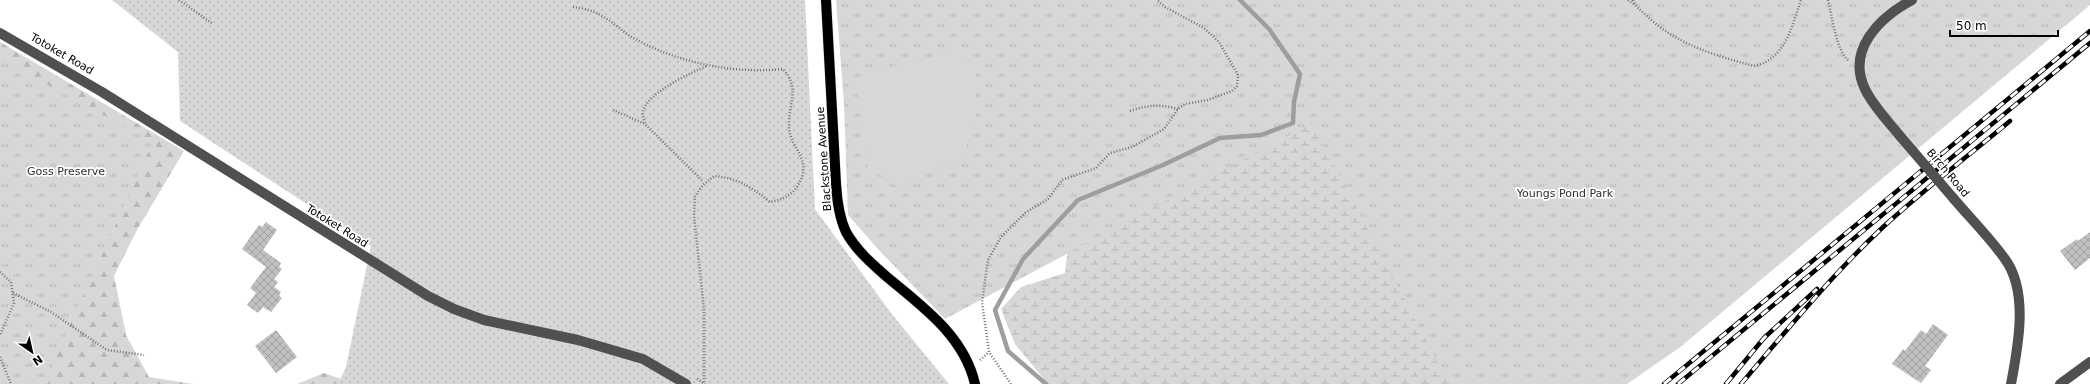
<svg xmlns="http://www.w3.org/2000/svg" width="2090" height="384" font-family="'DejaVu Sans',sans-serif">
<defs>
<pattern id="grass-dots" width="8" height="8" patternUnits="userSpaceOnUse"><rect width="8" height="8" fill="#d7d7d7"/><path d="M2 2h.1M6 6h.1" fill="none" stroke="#b7b7b7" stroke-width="1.8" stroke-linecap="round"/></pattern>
<pattern id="forest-firs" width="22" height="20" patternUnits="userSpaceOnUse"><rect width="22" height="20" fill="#d7d7d7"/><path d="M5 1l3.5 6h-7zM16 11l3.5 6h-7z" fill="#b7b7b7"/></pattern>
<pattern id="wetland-marsh" width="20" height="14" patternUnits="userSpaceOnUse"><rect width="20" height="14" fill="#d7d7d7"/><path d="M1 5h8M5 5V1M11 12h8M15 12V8" fill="none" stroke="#b7b7b7"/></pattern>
<pattern id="park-tufts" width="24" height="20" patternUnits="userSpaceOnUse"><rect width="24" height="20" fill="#d7d7d7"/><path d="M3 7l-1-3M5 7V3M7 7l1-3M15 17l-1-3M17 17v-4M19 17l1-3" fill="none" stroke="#b7b7b7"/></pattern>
<pattern id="building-cross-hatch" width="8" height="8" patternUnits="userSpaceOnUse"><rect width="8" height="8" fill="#c0c0c0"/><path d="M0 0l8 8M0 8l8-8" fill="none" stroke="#a3a3a3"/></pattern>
</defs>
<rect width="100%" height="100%" fill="#fff"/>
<path fill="url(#grass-dots)" d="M112,0H805L815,209L891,313L949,384H338L346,367L371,246L180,121L178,52Z"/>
<path fill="url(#forest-firs)" d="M0,42L184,151L137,230L114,276L126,335L149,377L193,384H0Z
M324,373L341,379L338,384H297Z"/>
<path fill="url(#wetland-marsh)" d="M1321,88L1484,384H1048L1015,344L1001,309L1021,287L1065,273L1072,211Z"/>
<path fill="url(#park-tufts)" d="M836,0H2090V5L1679,348L1627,384H1449L1312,123L945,319L877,248L848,215L844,104Z
M0,59L153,142L43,384H0Z"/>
<path fill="#d7d7d7" d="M962,49L976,76V120L961,159L898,187L868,167L857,87L863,74Z"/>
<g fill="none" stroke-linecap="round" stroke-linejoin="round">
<path stroke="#9e9e9e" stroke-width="4.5" d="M1046,384L1008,351L995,310L1023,259L1078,200L1163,165L1220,138L1261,135L1293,123L1294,102L1300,74L1269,29L1240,0"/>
</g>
<path fill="url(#building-cross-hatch)" d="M266,222L277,230L263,250L281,263L279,267L282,269L274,279L278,282L274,287L281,292L279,296L282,298L271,312L263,307L258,313L247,305L256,293L250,288L266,267L242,249L259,225L262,227Z
M2090,232V258L2075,270L2060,251L2077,239L2078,241Z
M1933,324L1948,335L1925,366L1931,370L1921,383L1892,364L1903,349L1905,351L1921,330L1926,334Z
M276,330L297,357L276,373L255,346Z"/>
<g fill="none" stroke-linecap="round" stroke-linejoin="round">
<g stroke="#dbdbdb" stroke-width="11">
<path id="major" d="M826,0L836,184C837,201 839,217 846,232C856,250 872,264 887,277C923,307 964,336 975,384"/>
</g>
<path stroke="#727272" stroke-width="2.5" stroke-dasharray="1 2" stroke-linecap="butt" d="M179,0L213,24
M1628,0L1635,5
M1633,0C1636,7 1641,11 1647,16C1676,44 1716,56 1754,66C1785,60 1792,26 1801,0
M1828,0C1832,16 1836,51 1849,61
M573,7C580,8 588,9 594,12C609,18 621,31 635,39C680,63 732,74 783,69C801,89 788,104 789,127C790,150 814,159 798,185C792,196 781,200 770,202C751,187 738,178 714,176L703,185L695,196L694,215L704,310V383
M613,110L645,124L702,180
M1130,111C1146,105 1161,104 1178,109
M645,123C644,119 642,115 643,111C649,92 690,73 707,66
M0,272L11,282L14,303L0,335
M13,293L51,312L107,350L144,355
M0,357L11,384
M980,360L989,352
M697,379L705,384
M1011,384L989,352L982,302L988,260L1001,237L1025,213L1048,199L1062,180L1096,168L1110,153L1132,147L1164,129L1178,109L1185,104L1208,100L1232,91L1237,86L1238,75L1219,42L1204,28L1165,7L1157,0"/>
<path stroke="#505050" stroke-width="10" d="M0,33L102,92L428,296L454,309L484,320L578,340L643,359L686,384
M1900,136C1888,121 1873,106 1865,89C1846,50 1880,17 1912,0
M1954,199C1971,219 1990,238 2005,259C2029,292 2018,347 2011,384
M2060,384L2090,362"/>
<use href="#major" stroke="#000" stroke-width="10"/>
<g stroke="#000" stroke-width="4.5">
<path id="rail" d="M1664,384L2090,31
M1678,384L2090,43
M1726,384L1764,338L1817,289
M1741,384C1786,331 1831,276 1881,229C1922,191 1967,157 2010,121"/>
</g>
<use href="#rail" stroke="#fff" stroke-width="3" stroke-dasharray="9" stroke-linecap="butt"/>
<path stroke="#505050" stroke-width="10" d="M1900,136L1954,199"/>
</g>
<g text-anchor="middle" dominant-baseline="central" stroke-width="3.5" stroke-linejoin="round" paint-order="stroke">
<g font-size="11" fill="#000" stroke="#fff">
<text transform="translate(62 54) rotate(30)">Totoket Road</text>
<text transform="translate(824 159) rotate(-94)">Blackstone Avenue</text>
<text transform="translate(1948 173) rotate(50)">Birch Road</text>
<text transform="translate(337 226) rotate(32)">Totoket Road</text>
</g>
<g font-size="11" fill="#2e2e2e" stroke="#fff">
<text x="66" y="171">Goss Preserve</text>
<text x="1565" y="193">Youngs Pond Park</text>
</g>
</g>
<g transform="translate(32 352) rotate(146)" stroke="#ffffff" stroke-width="3" paint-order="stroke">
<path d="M0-3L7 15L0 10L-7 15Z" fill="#000000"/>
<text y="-6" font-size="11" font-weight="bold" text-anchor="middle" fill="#000000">N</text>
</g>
<path d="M1950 30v6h108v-6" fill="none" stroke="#000000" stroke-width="2"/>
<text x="1956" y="30" font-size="12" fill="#000000" stroke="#ffffff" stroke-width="3" paint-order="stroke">50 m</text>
</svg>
